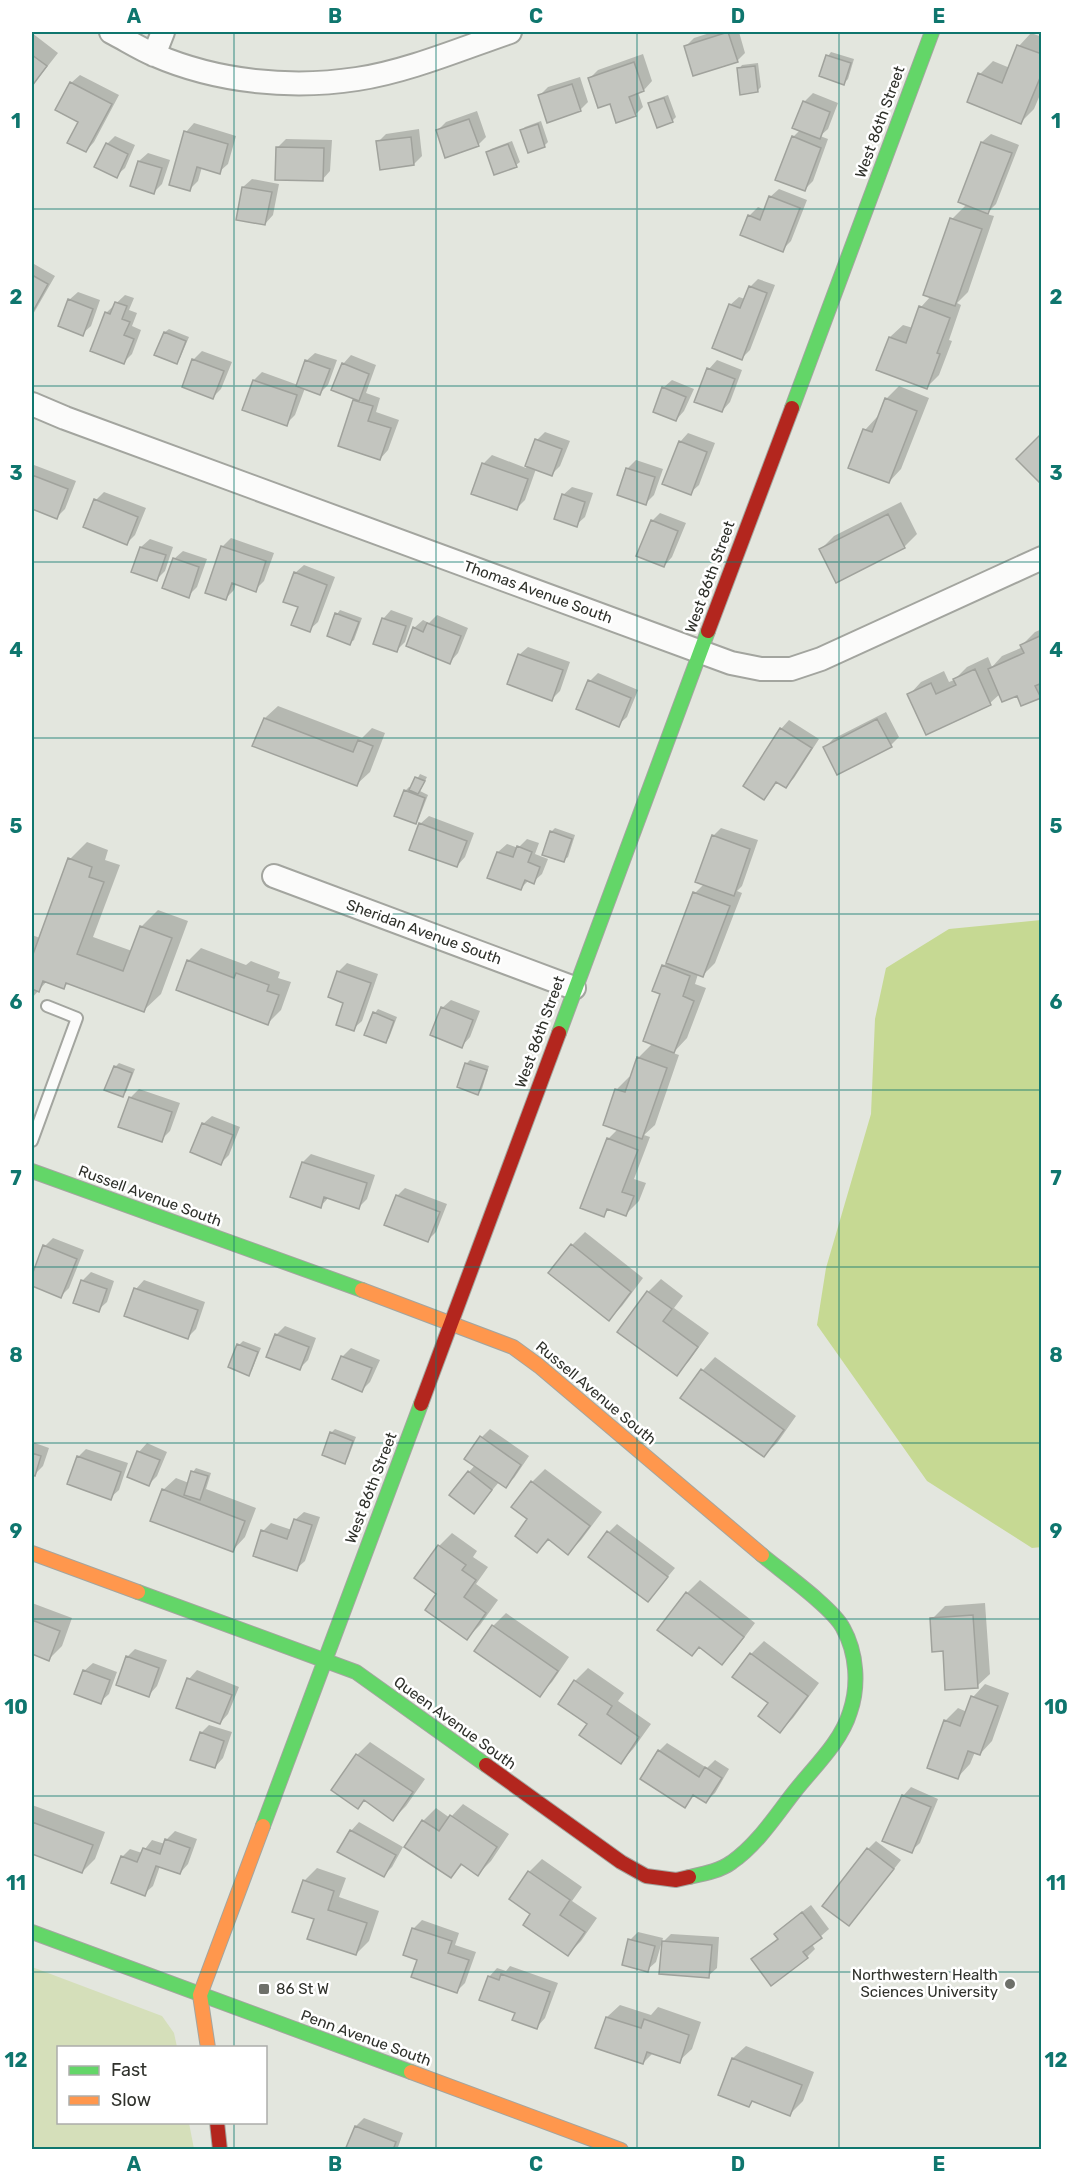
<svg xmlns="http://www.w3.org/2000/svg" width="1073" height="2181" font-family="Rubik,sans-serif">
<rect width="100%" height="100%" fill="#e3e6de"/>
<path fill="#d5dfba" d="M32,1967L162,2016L174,2033L177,2047L58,2048V2122L189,2123L194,2149H32Z"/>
<path fill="#c6d993" d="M1041,920L1042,1547L1032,1548L927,1481L817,1325L826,1268L871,1114L875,1019L886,968L949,929Z"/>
<path fill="#0003" d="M713,32H739L745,53L737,61L686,46L694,38Z
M32,33L58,53L32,86Z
M1031,33L1042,37V90L1034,109L1021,122L980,74L993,61L1010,68L1019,46Z
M831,52L854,59L848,79L844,83L828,56Z
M643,54L652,81L644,90L638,92L643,107L635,115L611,102L590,78L598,70Z
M758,63L761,87L757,91L739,69L742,65Z
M80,75L119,95L94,142L86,151L71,83Z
M580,77L588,102L580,110L539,96L548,87Z
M813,93L838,103L828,129L820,136L828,139L813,181L804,190L793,137L800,130L804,102Z
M668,95L676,117L672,121L650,104L654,100Z
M477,111L486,137L478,145L437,131L446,122Z
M541,121L548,142L544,146L522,130L525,127Z
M194,123L236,136L228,164L219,172L202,167L198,181L190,189L186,132Z
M419,129L422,156L414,164L378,142L386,134Z
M991,134L1019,145L996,204L986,214L994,216L968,292L957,303L961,305L949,340L952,341L939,375L927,387L878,369L890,337L903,325L913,328L921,307L931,296L952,219L967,204L982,142Z
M115,136L135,145L125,168L116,176L107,144Z
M286,139L332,140L330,171L322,180L278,147Z
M512,141L520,162L516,165L487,153L491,149Z
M148,153L170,160L162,184L154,192L139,161Z
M252,179L279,184L273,215L265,224L243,187Z
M779,189L807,200L791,241L782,250L749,216L758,207L765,210L770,197Z
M34,264L55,276L32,316V266Z
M758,279L775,285L750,350L742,358L730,305L739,297L745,299L750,287Z
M78,292L100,300L91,326L82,334L69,300Z
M125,295L134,298L129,310L137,313L132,326L141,330L132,354L124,362L106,313Z
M169,329L189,337L180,358L176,362L156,354L165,332Z
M202,351L232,362L221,389L213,397L184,386L194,359Z
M315,353L337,360L328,385L320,393L305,388L295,415L286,424L254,380L262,372L298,385L306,361Z
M351,355L376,365L366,393L380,398L376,412L399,420L388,450L380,459L339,445L355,398L343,364Z
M717,360L742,370L730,402L722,411L709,369Z
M672,380L694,389L684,411L676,420L663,388Z
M899,386L929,398L901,469L889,482L865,430L877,417L879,418L886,399Z
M545,432L570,441L560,466L552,474L536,469L525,500L517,508L483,464L492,455L526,468L537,440Z
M688,433L715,443L699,485L690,493L680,442Z
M636,460L663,469L654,495L646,503L619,494L628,468Z
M34,465L76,481L65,509L57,517L32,507V467Z
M572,487L593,493L585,517L576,525L563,495Z
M104,492L146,508L135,535L127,543L96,500Z
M901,502L917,534L904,547L821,549L834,536Z
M660,513L686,523L672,557L664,566L652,521Z
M231,538L274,553L264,581L255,590L236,583L234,590L225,599L207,592L223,546Z
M150,539L173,547L165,571L157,579L133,572L141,547Z
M183,551L207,559L197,587L188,596L174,559Z
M304,565L335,577L318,622L309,630L300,606L295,573Z
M340,610L362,618L354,640L350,643L337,614Z
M391,610L413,618L405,642L397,650L383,619Z
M437,615L468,628L458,653L450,662L414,628L423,620L429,623Z
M1042,629V695L1040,697L1000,694L990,703L927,733L909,695L921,682L944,671L949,682L954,680L967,667L988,657L992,667L1002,656L1023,647L1022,645L1035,632Z
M528,647L570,662L560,691L552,699L519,655Z
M598,673L638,690L627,717L618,725L590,681Z
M278,706L362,738L372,728L385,733L370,772L357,784L265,718Z
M886,712L899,737L891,745L825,748L833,739Z
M789,720L819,739L794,778L786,786L778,781L764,798L781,729Z
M420,774L427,777L420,791L428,795L419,818L415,822L405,791L409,787L412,788Z
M429,816L474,833L465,857L457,866L420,824Z
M555,828L575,835L568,857L564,860L551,832Z
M721,828L758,840L742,886L737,891L742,893L715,963L703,975L698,974L695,984L706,988L687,1038L673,1053L679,1055L655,1125L644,1135L650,1137L634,1179L646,1183L639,1201L626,1214L610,1208L603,1215L608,1139L618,1129L616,1090L629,1077L631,1078L638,1058L653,1043L662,994L663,966L669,961L695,893L704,884L713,836Z
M527,839L539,843L535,854L548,859L542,874L533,882L529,880L520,889L489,877L498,852L507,844L518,848Z
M87,842L108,850L105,860L120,865L93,937L132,951L141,927L158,910L188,921L161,994L144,1010L68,982L63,987L47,981L32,998V935L40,938L70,859Z
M201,948L246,965L251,961L280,972L278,978L291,982L281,1010L268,1023L188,961Z
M347,963L378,974L362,1021L353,1029L338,972Z
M451,1000L480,1011L470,1037L462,1046L442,1008Z
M378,1009L397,1017L389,1038L385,1042L375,1013Z
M470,1060L489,1066L482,1089L478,1093L466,1064Z
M119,1063L135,1069L126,1092L123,1095L115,1067Z
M139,1089L180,1103L170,1131L161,1140L130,1098Z
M212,1116L240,1127L229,1155L221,1163L203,1124Z
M311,1154L375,1175L367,1199L359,1207L329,1197L321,1206L303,1162Z
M405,1188L447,1204L436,1232L428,1240L397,1196Z
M585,1232L643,1278L622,1306L609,1319L572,1245Z
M53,1238L84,1250L69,1288L61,1296L32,1284V1279L45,1246Z
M91,1272L114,1281L107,1302L98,1310L82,1281Z
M661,1279L683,1296L674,1308L709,1333L689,1361L676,1374L648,1292Z
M144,1280L205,1302L196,1329L188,1337L136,1289Z
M285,1326L316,1338L308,1360L300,1368L268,1356L277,1334Z
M243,1341L261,1348L252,1370L249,1374L230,1366L239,1345Z
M351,1348L380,1360L370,1382L362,1390L334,1379L343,1356Z
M715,1357L796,1416L777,1443L764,1455L682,1398L703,1370Z
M335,1429L356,1437L348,1458L345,1462L331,1433Z
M490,1429L529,1456L514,1478L505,1486L499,1482L474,1512L469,1472L475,1465L482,1437Z
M32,1442L49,1448L43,1466L34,1475L32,1474Z
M147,1443L167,1452L157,1476L149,1484L139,1452Z
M86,1449L128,1463L119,1490L110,1498L78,1457Z
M196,1468L211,1473L206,1489L256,1508L245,1537L233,1550L163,1490L176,1478L189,1483L193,1472Z
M545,1469L602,1512L581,1540L568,1553L550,1539L537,1551L529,1519L532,1482Z
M304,1512L320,1517L305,1561L296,1569L263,1531L271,1523L292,1530L295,1520Z
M617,1524L675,1568L648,1600L609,1532Z
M452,1533L477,1551L473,1557L488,1567L476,1584L498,1600L480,1625L467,1638L438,1593L416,1578L439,1546Z
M700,1580L755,1623L735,1650L722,1663L700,1646L687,1593Z
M32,1603L72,1618L62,1646L49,1659L32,1653Z
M985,1603L990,1674L977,1686L944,1650L932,1619L945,1606Z
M506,1613L569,1657L552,1682L539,1695L493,1626Z
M764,1641L819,1683L793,1718L780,1731L751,1654Z
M135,1649L167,1660L157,1686L149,1695L127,1657Z
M93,1663L117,1672L109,1694L100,1702L84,1671Z
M588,1668L624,1693L618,1701L651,1724L633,1749L621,1762L589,1724L575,1681Z
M197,1670L239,1687L228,1714L220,1723L189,1679Z
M985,1684L1009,1693L992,1741L980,1754L975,1752L970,1764L958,1777L945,1721L958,1708L967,1712L973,1697Z
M209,1725L232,1732L223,1758L215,1767L201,1733Z
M370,1742L425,1779L406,1806L393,1819L365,1799L358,1807L333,1790L357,1755Z
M667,1743L707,1768L715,1760L729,1769L715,1793L706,1801L695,1794L684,1806L659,1751Z
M911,1787L938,1799L920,1843L911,1851L903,1796Z
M463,1804L509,1834L491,1861L478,1874L463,1864L451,1876L423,1821L436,1808L450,1818Z
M32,1805L105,1832L95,1859L82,1872L32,1853Z
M359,1822L403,1847L392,1867L383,1876L351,1831Z
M175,1831L197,1839L188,1864L180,1873L160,1866L153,1886L144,1894L122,1857L130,1849L142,1853L152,1840L165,1844L166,1840Z
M876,1841L901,1860L857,1916L868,1849Z
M542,1859L582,1887L572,1901L597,1918L581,1941L568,1954L533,1913L529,1872Z
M317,1868L346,1878L339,1897L379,1911L369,1941L356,1954L316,1918L304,1881Z
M811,1905L829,1929L812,1944L815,1949L807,1957L753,1960L779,1938L776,1934L785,1925Z
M422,1920L459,1933L455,1945L476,1952L465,1983L457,1991L419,1959L413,1929Z
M638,1932L663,1938L656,1962L647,1970L630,1940Z
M671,1934L719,1937L717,1968L708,1976L663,1942Z
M510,1966L558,1983L545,2018L537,2027L517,2012L489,1977L497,1968L506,1971Z
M620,2005L651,2015L658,2007L701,2022L692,2049L679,2061L653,2053L643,2063L597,2047L607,2017Z
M746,2046L814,2072L803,2101L790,2114L754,2100L749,2105L720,2094L733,2058Z
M364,2118L403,2133L397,2150H347L356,2126Z"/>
<path fill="#c3c5bf" stroke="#a0a29c" stroke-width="1.5" d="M728,32L738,62L693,76L684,46Z
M1017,45L1042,54V73L1021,124L967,102L978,73L1002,83Z
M32,55L47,66L32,86Z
M826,55L851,63L844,85L819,76Z
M634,62L644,91L629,97L636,116L616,123L610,104L598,108L588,78Z
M755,66L758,92L740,95L737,68Z
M70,82L112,104L86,152L67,143L78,122L55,110Z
M572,84L581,111L547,123L538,95Z
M664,98L673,122L657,128L648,103Z
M803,101L830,112L820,139L792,128Z
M469,119L479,146L445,158L436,130Z
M538,124L545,147L528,153L520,130Z
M184,131L228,144L220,174L197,167L190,191L169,185Z
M792,136L821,148L805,191L775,180Z
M411,137L414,165L380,170L376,141Z
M981,142L1012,153L988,214L958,202Z
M106,143L128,154L117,178L94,167Z
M508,144L517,167L494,175L486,152Z
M276,147L324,148L323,181L275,180Z
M138,161L162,168L154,194L130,186Z
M242,187L272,192L265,225L236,220Z
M769,196L800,208L783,252L740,235L748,215L760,220Z
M950,218L982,229L955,306L923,295Z
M32,275L48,284L32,313Z
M749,286L767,293L742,360L712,348L729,304L740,308Z
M68,299L93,309L83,336L58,326Z
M115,302L127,306L122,319L130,322L124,335L134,339L124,364L90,351L105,312L110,314Z
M919,306L950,318L937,353L940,354L927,389L876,370L889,337L906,343Z
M164,332L186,341L177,364L154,355Z
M192,359L224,371L213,399L182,387Z
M305,360L330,369L320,395L296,386Z
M342,363L369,374L359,401L331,390Z
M707,368L735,379L722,412L694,402Z
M253,380L297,395L287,426L242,410Z
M662,387L686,397L676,421L653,412Z
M885,398L917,411L889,483L848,468L863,429L872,432Z
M353,400L373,406L368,421L391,428L380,460L338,446Z
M1042,433V480L1039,482L1016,459Z
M535,439L562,449L552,476L525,466Z
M679,441L707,452L691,495L662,484Z
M482,463L528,479L517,510L471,494Z
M626,468L655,477L646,505L617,495Z
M32,475L68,489L57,519L32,509Z
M562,494L585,502L577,527L554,519Z
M94,499L138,517L127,545L83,527Z
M888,514L905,548L836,583L819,549Z
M651,520L678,531L664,567L636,556Z
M221,546L266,561L256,592L232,583L226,600L205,593Z
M140,547L166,555L157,581L131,572Z
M173,558L199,567L189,598L162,588Z
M294,572L327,585L310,632L291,625L298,607L283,602Z
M335,613L359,622L350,645L327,636Z
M382,618L406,626L397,652L373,644Z
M427,623L461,636L450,664L406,646L413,627L423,632Z
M1042,635V683L1035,686L1041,698L1021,706L1017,696L1002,702L988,669L1024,653L1020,645Z
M518,654L563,670L552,701L507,684Z
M975,669L991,705L926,735L907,694L931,683L936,694L956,685L953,679Z
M588,680L631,698L619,727L576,709Z
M264,718L353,752L358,740L373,746L357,786L252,746Z
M877,719L892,747L837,775L823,747Z
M780,728L812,748L786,788L776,782L764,800L743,786Z
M415,777L425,781L418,794L409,790Z
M404,790L425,798L416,824L394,816Z
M419,823L467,841L457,867L409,850Z
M550,831L572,839L564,862L542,855Z
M712,835L750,849L734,896L695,882Z
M517,846L532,852L528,862L540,867L534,884L525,880L521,890L487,878L497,852L513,857Z
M68,858L92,867L89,877L104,882L77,954L123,971L140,926L172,938L144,1012L66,983L64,989L43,981L39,992L32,989V957Z
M693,892L730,906L703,977L666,963Z
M187,960L234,978L236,973L269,985L267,991L279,995L268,1025L176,990Z
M662,965L690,976L683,996L694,1001L674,1053L643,1041L660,994L652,991Z
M337,971L371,983L354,1031L336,1025L343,1003L328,997Z
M441,1007L473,1020L462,1048L430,1035Z
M373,1012L394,1021L386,1043L364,1035Z
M637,1057L667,1068L642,1139L603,1125L615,1089L625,1092Z
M465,1063L487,1070L478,1095L457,1087Z
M114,1066L132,1073L123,1097L104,1090Z
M129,1097L172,1112L162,1142L118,1127Z
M202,1123L233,1135L221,1165L190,1152Z
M607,1138L638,1150L622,1192L634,1196L626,1216L607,1209L604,1217L580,1208Z
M302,1162L367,1183L359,1209L324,1197L321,1208L290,1197Z
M396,1195L440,1212L428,1242L384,1225Z
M571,1244L631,1292L609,1321L548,1273Z
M43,1245L77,1259L61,1298L32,1286V1275Z
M81,1280L107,1289L99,1312L73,1303Z
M134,1288L198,1310L188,1339L124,1316Z
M647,1291L672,1309L663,1321L698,1347L677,1376L617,1332Z
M275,1334L309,1347L300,1370L266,1357Z
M237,1344L258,1352L249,1376L228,1367Z
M341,1356L372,1368L362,1392L332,1379Z
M701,1369L784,1430L764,1457L680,1398Z
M330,1432L353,1441L345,1464L322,1455Z
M480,1436L521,1465L506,1488L464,1459Z
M137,1451L160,1460L149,1486L127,1477Z
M32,1453L41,1456L35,1476L32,1475Z
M77,1456L121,1472L111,1500L67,1484Z
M191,1471L208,1476L200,1500L184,1495Z
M468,1471L492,1490L474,1514L449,1495Z
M531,1481L590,1526L568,1555L548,1539L537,1553L515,1536L527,1519L511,1507Z
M162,1489L245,1521L233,1552L150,1521Z
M294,1519L312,1525L297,1571L253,1556L261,1530L287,1539Z
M607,1531L668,1577L648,1602L588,1557Z
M438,1545L466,1565L462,1570L476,1580L464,1597L486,1613L467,1640L425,1610L436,1594L414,1578Z
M686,1592L744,1637L722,1665L699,1647L692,1656L657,1630Z
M973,1615L978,1688L945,1690L943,1651L932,1652L930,1618Z
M32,1620L60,1631L49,1661L32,1654Z
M492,1625L558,1671L540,1697L474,1651Z
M750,1653L808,1696L780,1733L758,1716L768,1703L732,1677Z
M126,1656L159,1668L149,1697L116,1685Z
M83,1670L110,1680L101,1704L74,1694Z
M187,1678L232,1695L220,1724L176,1708Z
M574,1680L612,1706L607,1714L639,1737L621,1764L579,1735L587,1724L558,1704Z
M971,1696L998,1706L980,1755L968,1751L958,1779L927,1768L944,1720L960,1726Z
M200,1732L224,1741L215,1768L190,1760Z
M658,1750L699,1777L705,1767L722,1778L706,1803L693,1795L685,1808L640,1779Z
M356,1754L413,1792L393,1821L364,1800L358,1809L331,1790Z
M902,1795L931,1807L912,1853L882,1841Z
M450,1815L497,1847L478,1876L461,1864L451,1878L404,1847L422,1820L439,1831Z
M32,1822L93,1845L82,1873L32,1854Z
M350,1830L396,1855L384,1877L337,1852Z
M165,1839L190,1848L180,1874L156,1866L145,1896L111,1883L121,1856L137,1862L143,1848L160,1854Z
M867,1848L894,1869L849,1926L822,1906Z
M528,1871L570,1900L560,1915L585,1932L568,1956L523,1925L530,1914L509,1899Z
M303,1880L334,1891L328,1910L367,1923L356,1955L307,1939L314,1919L292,1912Z
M802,1912L822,1938L803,1952L808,1958L771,1986L751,1959L778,1939L774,1934Z
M412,1928L452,1941L448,1953L469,1960L457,1993L411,1977L417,1960L403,1955Z
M628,1939L655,1946L648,1972L622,1965Z
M662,1941L712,1945L709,1978L659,1974Z
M501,1974L550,1992L537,2029L512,2020L515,2013L479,2000L488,1976L499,1980Z
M606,2017L641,2028L644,2019L689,2035L680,2063L647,2052L643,2064L595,2048Z
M732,2058L802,2085L790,2116L752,2101L749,2107L718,2095Z
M355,2126L396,2142L393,2150H345Z"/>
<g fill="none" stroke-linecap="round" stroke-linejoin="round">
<g stroke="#a3a59f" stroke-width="14">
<path id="lane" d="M32,1141L77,1018L47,1006"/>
</g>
<g stroke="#a3a59f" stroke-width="26">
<path id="street" d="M111,32C125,39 140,49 155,55C217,82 291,89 357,79C406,72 463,48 510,32
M154,55L163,32
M32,404L65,418L731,663L761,669H791L821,659L1042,558
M274,876L574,988"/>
</g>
<g stroke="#a3a59f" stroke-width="16">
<path id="fast" d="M792,408L932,32
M559,1033L708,631
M32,1171L362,1290
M138,1592L356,1672L486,1765
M263,1826L421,1404
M689,1877C703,1874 720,1871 732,1862C757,1845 776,1815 795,1791C814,1767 841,1742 850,1712C859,1686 857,1653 843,1628C833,1608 781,1571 762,1555
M32,1932L411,2072"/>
</g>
<g stroke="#a3a59f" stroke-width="16">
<path id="slow" d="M362,1290L513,1347L539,1366L762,1555
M32,1553L138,1592
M208,2048L200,1995L263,1826
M411,2072L621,2150"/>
</g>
<g stroke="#a3a59f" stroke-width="16">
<path id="jam" d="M708,631L792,408
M421,1404L559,1033
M486,1765L621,1862L646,1876L676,1880L689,1877
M217,2122L220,2150"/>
</g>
<use href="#lane" stroke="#fbfbfa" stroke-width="10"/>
<use href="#street" stroke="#fbfbfa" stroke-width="22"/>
<use href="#fast" stroke="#63d668" stroke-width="14"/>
<use href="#slow" stroke="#ff974d" stroke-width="14"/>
<use href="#jam" stroke="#b3261e" stroke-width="14"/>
</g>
<path fill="none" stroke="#0f766e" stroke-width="1.5" stroke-opacity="0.55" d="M234,32V2048M436,32V2150M637,32V2150M839,32V2150M32,209H1042M32,386H1042M32,562H1042M32,738H1042M32,914H1042M32,1090H1042M32,1267H1042M32,1443H1042M32,1619H1042M32,1796H1042M32,1972H1042M234,2122V2150"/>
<g fill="#6e706a" stroke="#fff" stroke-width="2">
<circle cx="1010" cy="1984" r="6"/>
<rect x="258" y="1983" width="12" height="12" rx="3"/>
</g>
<g text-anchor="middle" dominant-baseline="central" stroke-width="5" stroke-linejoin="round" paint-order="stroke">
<g font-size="15" fill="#2f312b" stroke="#fff">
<text transform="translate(880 122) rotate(-70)">West 86th Street</text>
<text transform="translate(710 577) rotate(-70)">West 86th Street</text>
<text transform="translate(538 592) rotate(20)">Thomas Avenue South</text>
<text transform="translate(424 932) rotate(20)">Sheridan Avenue South</text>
<text transform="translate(540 1032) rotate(-70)">West 86th Street</text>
<text transform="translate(150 1196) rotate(20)">Russell Avenue South</text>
<text transform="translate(596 1393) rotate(40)">Russell Avenue South</text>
<text transform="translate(371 1488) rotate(-69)">West 86th Street</text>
<text transform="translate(455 1723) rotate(36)">Queen Avenue South</text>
<text transform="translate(366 2038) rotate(20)">Penn Avenue South</text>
</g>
<g font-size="15" fill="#2f312b" stroke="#fff" text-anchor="end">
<text x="998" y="1975">Northwestern Health<tspan x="998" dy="17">Sciences University</tspan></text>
<text x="276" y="1989" text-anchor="start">86 St W</text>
</g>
</g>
<rect width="1073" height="2181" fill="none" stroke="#ffffff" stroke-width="66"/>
<rect x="57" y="2046" width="210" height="78" fill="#ffffff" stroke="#acadaa" stroke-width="1.5"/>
<rect x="69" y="2066" width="30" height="9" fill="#63d668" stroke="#acadaa" stroke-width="1.5"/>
<text x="111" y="2076" font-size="18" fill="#2f312b">Fast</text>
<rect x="69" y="2096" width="30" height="9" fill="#ff974d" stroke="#acadaa" stroke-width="1.5"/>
<text x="111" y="2106" font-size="18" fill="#2f312b">Slow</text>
<rect x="33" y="33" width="1007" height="2115" fill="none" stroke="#0f766e" stroke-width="2"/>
<g font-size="20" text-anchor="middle" font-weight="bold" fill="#0f766e">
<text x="134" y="23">A</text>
<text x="335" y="23">B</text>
<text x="536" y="23">C</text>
<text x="738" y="23">D</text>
<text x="939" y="23">E</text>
<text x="16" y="128">1</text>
<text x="1056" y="128">1</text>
<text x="16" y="304">2</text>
<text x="1056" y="304">2</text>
<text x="16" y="480">3</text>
<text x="1056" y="480">3</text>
<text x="16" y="657">4</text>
<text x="1056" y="657">4</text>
<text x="16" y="833">5</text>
<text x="1056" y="833">5</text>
<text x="16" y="1009">6</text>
<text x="1056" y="1009">6</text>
<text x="16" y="1185">7</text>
<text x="1056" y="1185">7</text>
<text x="16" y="1362">8</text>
<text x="1056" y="1362">8</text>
<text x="16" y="1538">9</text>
<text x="1056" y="1538">9</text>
<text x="16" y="1714">10</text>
<text x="1056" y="1714">10</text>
<text x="16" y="1890">11</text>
<text x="1056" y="1890">11</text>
<text x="16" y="2067">12</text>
<text x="1056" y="2067">12</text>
<text x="134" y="2171">A</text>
<text x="335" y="2171">B</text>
<text x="536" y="2171">C</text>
<text x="738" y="2171">D</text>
<text x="939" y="2171">E</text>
</g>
</svg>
